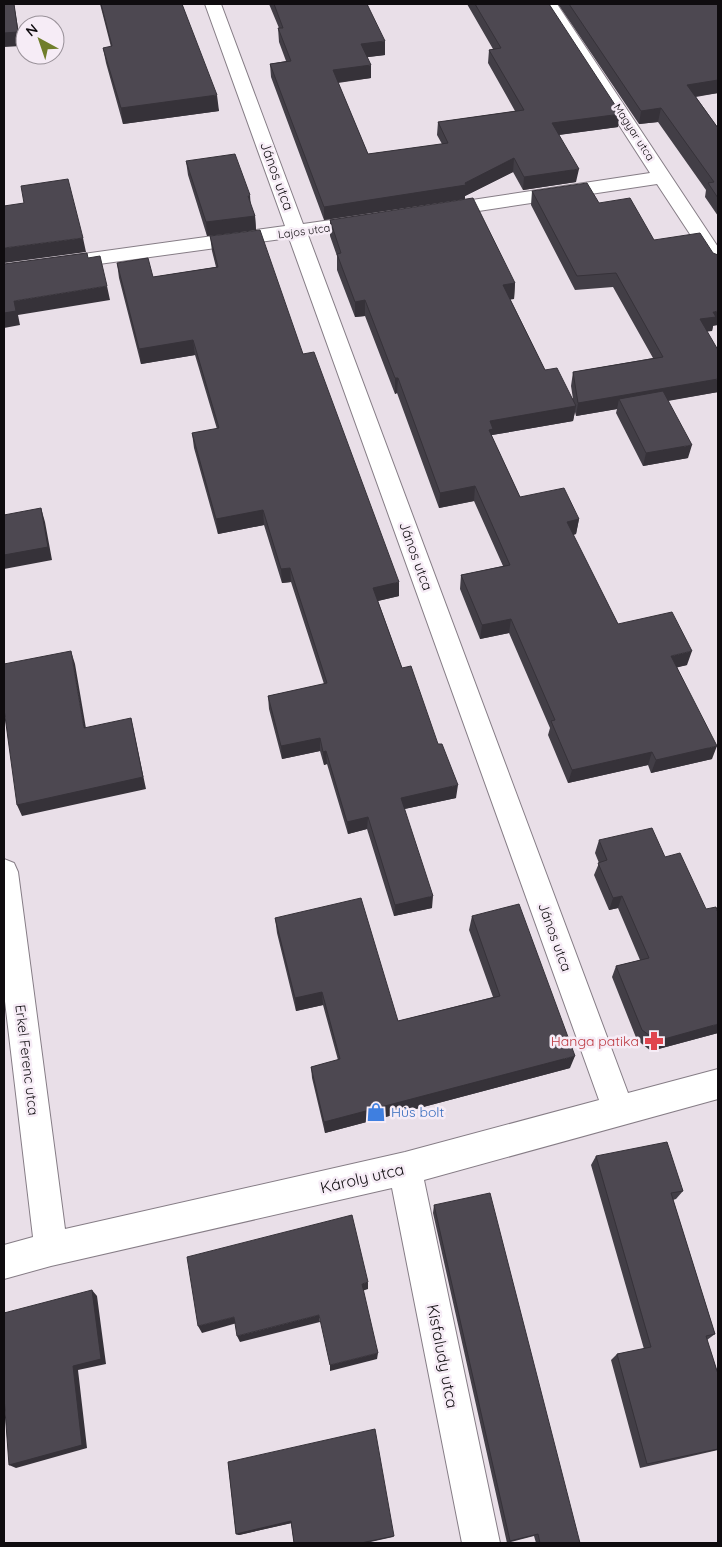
<svg xmlns="http://www.w3.org/2000/svg" width="722" height="1547" font-family="Quicksand,sans-serif">
<rect width="100%" height="100%" fill="#e9dfe8"/>
<g fill="none" stroke-linecap="round" stroke-linejoin="round">
<g stroke="#867d86" stroke-width="2">
<path id="minor" d="M205,4H221L303,224L366,215L373,217L376,221L373,225L366,227L308,235L628,1093L718,1069V1099L424,1180L500,1543H462L392,1188L51,1266L4,1279V1245L33,1237L4,993V859L14,863L18,872L65,1229L405,1152L599,1100L289,238L4,277V265L285,226Z
M541,4H557L718,247V268L711,266L657,184L439,217L432,215L429,211L432,207L439,205L650,173Z"/>
</g>
<use href="#minor" fill="#fff" fill-rule="evenodd"/>
</g>
<path fill="#423e46" d="M100,4H182L219,111L123,124L106,63L103,48L111,47Z
M269,4H367L385,55L367,57L371,78L338,83L368,154L442,144L437,135L438,122L515,111L488,63L489,50L493,49L467,4H549L618,127L559,135L576,182L523,190L513,172L465,196V199L324,220L271,77L270,64L286,61L279,42L278,28H279Z
M558,4H718V93L696,97L718,128V216L705,197L706,190L658,122L639,124Z
M186,161L251,206L255,216L256,230L207,236L188,175Z
M532,191L599,203L654,240L713,253V326L712,331H707L718,392L668,401L688,458L643,466L616,413L617,409L576,416L575,412L573,421L492,435V437L520,497L579,519L576,534L573,535L618,624L687,665L677,667L712,759L651,773L648,765L568,783L548,735L550,728L509,633L480,639L460,589L461,575L503,566L474,501L439,508L397,393L395,394L365,316L355,317L337,270V256L330,236V220L515,283L514,299H510L545,370L573,399L571,386L573,372L653,358L613,287L575,290L531,205Z
M210,236L303,354L399,596L378,601L402,668L456,798L404,809L432,908L394,916L367,829L348,834L327,764L324,765L320,751L282,759L269,709L268,696L324,684L291,582L282,583L264,525L218,534L194,448L192,433L217,429L195,355L141,364L119,278L117,263L153,277L216,267L212,251Z
M599,840L718,1033L651,1051L637,1040L612,977L616,966L640,960L618,908L609,910L594,875L599,863L595,853Z
M472,916L570,1068L325,1133L312,1078L311,1067L338,1060L323,1005L296,1011L277,933L275,918L398,1021L493,997L469,930Z
M596,1156L683,1191L676,1199L673,1200L715,1334L707,1340L718,1374V1450L640,1468L611,1360L617,1354L644,1349L591,1165Z
M434,1205L580,1543H536L534,1536L507,1543L433,1213Z
M228,1462L394,1536L393,1537L366,1543H294L291,1523L239,1535L236,1534Z"/>
<path fill="#363239" d="M14,4L21,46L4,47V33Z
M385,41V55L361,58V44Z
M371,65V78L333,83V70Z
M718,80V93L684,98L687,85Z
M217,95L219,111L123,124L121,108Z
M661,108L658,122L639,124L641,111Z
M621,114L618,127L550,136L552,123Z
M514,158L513,172L465,196V199L324,220V207L465,183Z
M579,169L576,182L523,190L524,177Z
M250,195L251,209L248,196Z
M255,216L256,230L207,236L206,222Z
M83,238L86,252L4,263V248Z
M515,283L514,299L502,301L503,285Z
M107,286L110,300L18,315L20,325L4,328V313L14,301Z
M365,300V316L355,317V302Z
M718,311V325L713,326L712,331L696,333L700,319L713,312Z
M193,340L195,355L141,364L139,349Z
M395,378H398L397,393L395,394Z
M718,379V392L624,408L619,399L617,409L576,416L578,403Z
M576,406L573,421L492,435L491,444L487,445L490,421Z
M692,445L688,458L643,466L646,453Z
M475,486L474,501L439,508L440,493Z
M41,508L45,522L52,560L4,569V555Z
M263,510L264,525L218,534L216,519Z
M579,519L576,534L564,537L567,522Z
M290,568L291,582L282,583L281,569Z
M399,582V596L373,602V588Z
M511,619L509,633L480,639L482,625Z
M71,651L75,664L88,740L84,728Z
M692,651L687,665L667,670L671,656Z
M131,718L146,789L22,816L17,805Z
M320,738V751L282,759L281,746Z
M717,746L712,759L651,773L656,760Z
M326,751L327,764L324,765L323,752Z
M652,752L648,765L568,783L572,770Z
M458,785L456,798L400,810L401,798Z
M368,817L367,829L348,834L347,822Z
M433,896L432,908L394,916L395,905Z
M622,896L618,908L609,910L613,898Z
M322,992L323,1005L296,1011L295,998Z
M718,1024V1033L651,1051L657,1041Z
M575,1056L570,1068L325,1133L324,1122Z
M368,1282V1289L362,1291V1284Z
M92,1290L97,1296L106,1364L78,1370L87,1448L16,1468L9,1465L73,1366Z
M319,1315L320,1322L240,1342L237,1336Z
M234,1317L237,1323L202,1333L198,1326Z
M378,1353L377,1359L330,1371V1365Z
M291,1521L292,1523L239,1535L236,1534Z"/>
<path fill="#4d4851" stroke="#363239" d="M4,4H14L18,32L4,33Z
M101,4H182L217,95L121,108L103,48L112,46Z
M274,4H367L385,41L361,44L371,65L333,70L368,154L448,143L438,122L524,110L489,50L501,48L475,4H549L621,114L552,123L579,169L524,177L514,158L465,183L466,185L324,207L270,64L291,61L278,28H283Z
M569,4H718V80L687,85L718,128V198L708,183L714,182L661,108L641,111Z
M235,154L250,195L248,196L255,216L206,222L186,161Z
M68,179L83,238L4,248V206L24,203L21,186Z
M587,183L599,203L630,198L654,240L700,233L713,253L718,255V311L713,312L716,317L700,319L718,350V379L578,403L573,372L663,357L616,273L577,276L532,191Z
M473,198L515,283L503,285L545,370L557,368L576,406L490,421L493,429L489,430L520,497L564,488L579,519L567,522L618,624L672,612L692,651L671,656L717,746L656,760L652,752L572,770L551,721L555,720L511,619L482,625L461,575L510,565L475,486L440,493L398,378H395L365,300L355,302L337,254L341,253L330,220Z
M260,230L303,354L314,352L399,582L373,588L402,668L411,666L438,744H442L458,785L401,798L433,896L395,905L368,817L347,822L326,751L323,752L320,738L281,746L268,696L327,683L290,568L281,569L263,510L216,519L192,433L219,428L193,340L139,349L117,263L148,258L153,277L218,267L210,236Z
M87,253L88,258L100,256L107,286L14,301L16,311L4,313V264Z
M663,391L692,445L646,453L619,399Z
M41,508L48,547L4,555V515Z
M71,651L84,728L131,718L143,777L17,805L4,709V664Z
M652,828L665,857L680,853L706,909L716,907L718,913V1024L657,1041L642,1030L616,966L649,958L622,896L613,898L598,863L607,860L599,840Z
M361,898L398,1021L500,996L472,916L519,904L575,1056L324,1122L311,1067L340,1059L322,992L295,998L275,918Z
M667,1142L683,1191L671,1193L715,1334L706,1336L718,1374V1449L647,1464L617,1354L651,1347L596,1156Z
M490,1193L580,1543H540L538,1534L510,1541L434,1205Z
M352,1215L368,1282L362,1284L378,1353L330,1365L319,1315L237,1336L234,1317L198,1326L187,1257Z
M92,1290L101,1359L73,1366L82,1445L9,1465L4,1397V1313Z
M375,1429L394,1536L361,1543H294L291,1521L236,1534L228,1462Z"/>
<defs>
<g id="pharmacy-bare" transform="scale(1.5)"><path d="M-2-6h4v4h4v4h-4v4h-4v-4h-4v-4h4Z" fill="#e0444e" stroke="#f6ecf6" stroke-width="2.5" paint-order="stroke"/></g>
<g id="shop-bare" transform="scale(1.5)"><path d="M-5-2.5h2.3a2.7 3.5 0 0 1 5.4 0H5L5.5 6h-11ZM-1.5-2.5h3a1.5 2.3 0 0 0-3 0Z" fill="#3f7fe0" stroke="#f6ecf6" stroke-width="2.5" paint-order="stroke"/></g>
</defs>
<g fill-rule="evenodd">
<use href="#pharmacy-bare" x="654" y="1041"/>
<use href="#shop-bare" x="376" y="1112"/>
</g>
<g text-anchor="middle" dominant-baseline="central" stroke-width="5" stroke-linejoin="round" paint-order="stroke">
<g font-size="11" fill="#0f0c0f" stroke="#f6ecf6">
<text transform="translate(634 132) rotate(57)">Magyar utca</text>
<text transform="translate(304 231) rotate(-8)">Lajos utca</text>
</g>
<g font-size="14" fill="#0f0c0f" stroke="#f6ecf6">
<text transform="translate(277 176) rotate(70)">János utca</text>
<text transform="translate(416 556) rotate(70)">János utca</text>
<text transform="translate(555 937) rotate(70)">János utca</text>
<text transform="translate(27 1060) rotate(83)">Erkel Ferenc utca</text>
</g>
<g font-size="14" fill="#be3a42" stroke="#f6ecf6" text-anchor="end">
<text x="639" y="1041">Hanga patika</text>
</g>
<g font-size="14" fill="#366cbe" stroke="#f6ecf6" text-anchor="start">
<text x="391" y="1112">Hús bolt</text>
</g>
<g font-size="16" fill="#0f0c0f" stroke="#f6ecf6">
<text transform="translate(362 1178) rotate(-13)">Károly utca</text>
<text transform="translate(443 1356) rotate(79)">Kisfaludy utca</text>
</g>
</g>
<rect width="722" height="1547" fill="none" stroke="#0f0c0f" stroke-width="10"/>
<g transform="translate(40 40) rotate(320)"><circle r="24" fill="#f6ecf6" stroke="#9a929a"/>
<path d="M0-4L9 19L0 12L-9 19Z" fill="#707e2b"/>
<text y="-8" font-size="14" font-weight="bold" text-anchor="middle" fill="#0f0c0f">N</text>
</g>
</svg>
